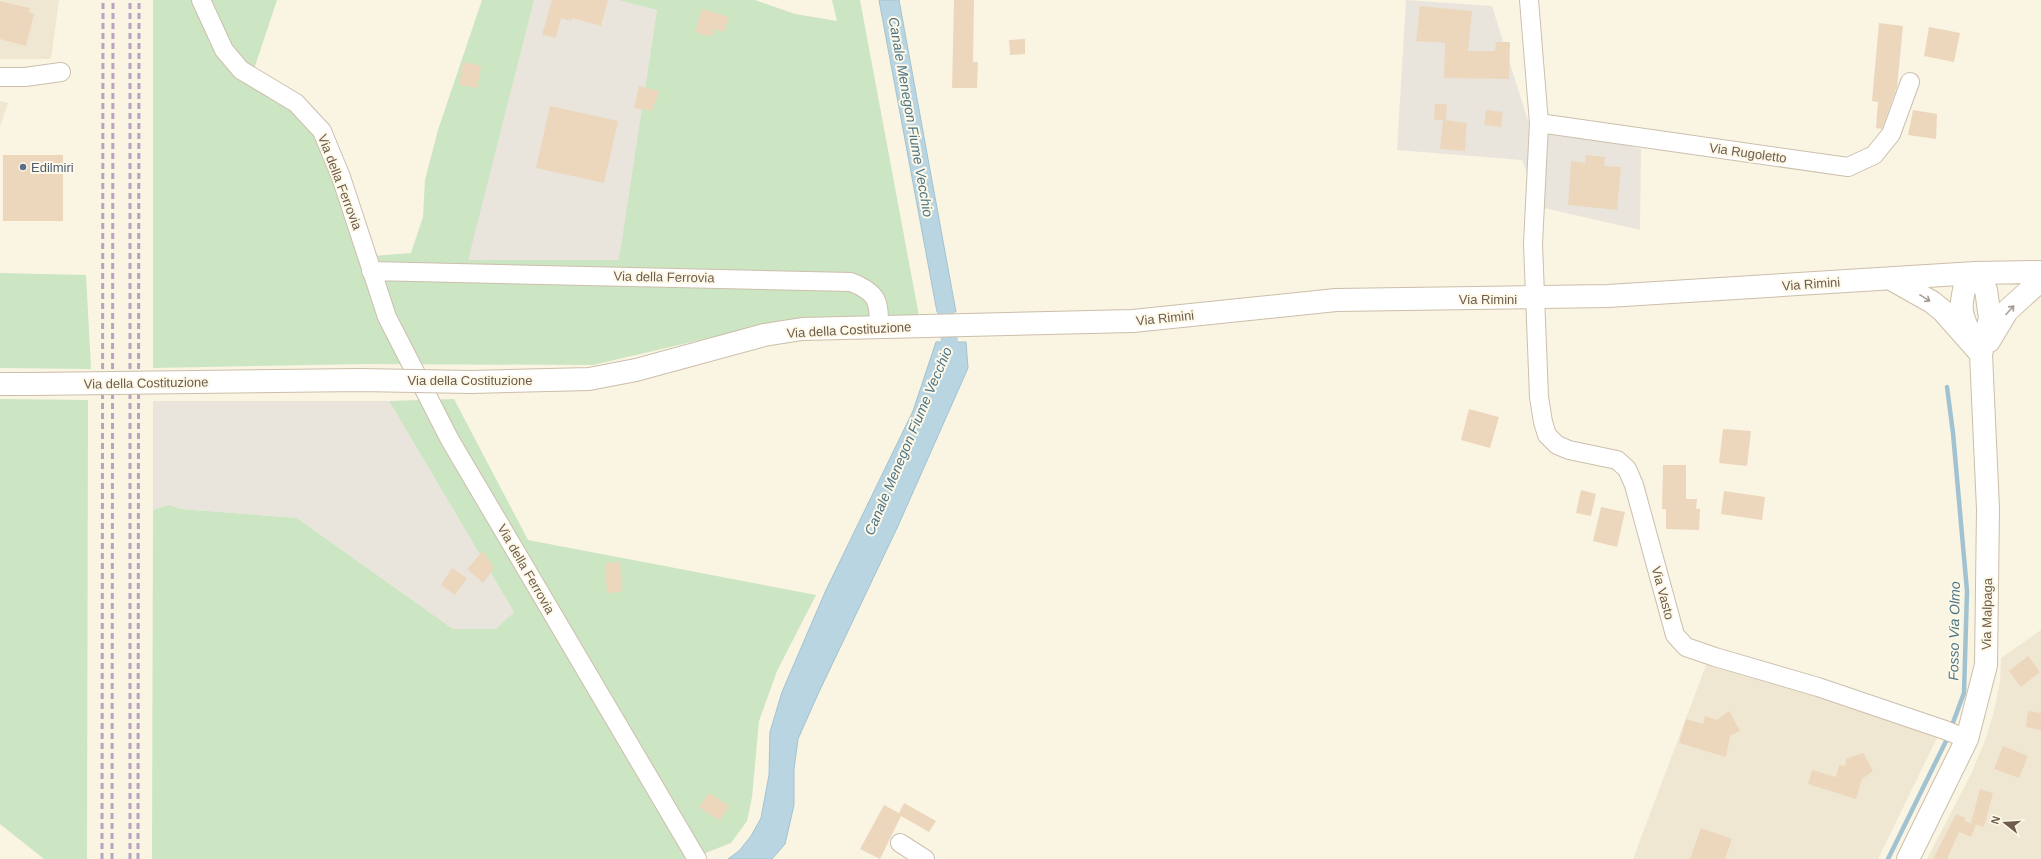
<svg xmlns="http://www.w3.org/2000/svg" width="2041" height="859" font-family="Helvetica,sans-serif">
<rect width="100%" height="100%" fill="#faf4e3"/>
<path fill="#f0e7d2" d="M0,0H59L51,59H0Z
M0,101L8,103L0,127Z
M2041,630V859H1927L1971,774L1984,743L1993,715L2000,682L2001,658Z
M1706,665L1940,732L1878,859H1633Z"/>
<path fill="#e9e5dd" d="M534,0H618L657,10L620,260H467Z
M1406,0L1492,6L1528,121L1641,149L1640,230L1540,207L1522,160L1397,150Z
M153,401H389L514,612L496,629H453L297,518L181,509L169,505L153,510Z"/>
<path fill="#cce5c3" d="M153,0H277L251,78L306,120L373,256L411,253L423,217L425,180L438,130L482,0H534L468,260H619L657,10L618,0H755L795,14L837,21L832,0H860L919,316L837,320H785L593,365L367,364L153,368Z
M0,273L86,275L91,369L0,368Z
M0,399L88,400L87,859H44L0,824Z
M454,399L528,540L816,595L777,671L759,721L752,797L747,821L731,843L690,859H152L153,510L169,505L181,509L297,518L453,629H496L514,612L389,401Z"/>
<path fill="#b9d5e1" stroke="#a1c3d1" d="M879,0H899L956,312H937Z
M936,342H966L968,368L898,526L818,694L798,739L794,769V805L785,844L772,859H728L739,851L751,836L761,818L769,775L770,732L782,692L826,590L913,411Z"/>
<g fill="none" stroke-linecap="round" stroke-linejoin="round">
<path stroke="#a1c3d1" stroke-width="4.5" d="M1947,387L1953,433L1967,591L1964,693L1951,728
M1888,859L1949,735"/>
<path stroke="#b9d5e1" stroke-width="17" d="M942,364L950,346L943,290"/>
</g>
<path fill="#ecd7bd" d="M552,0H608L601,26L572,18L571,21L561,18L556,38L542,35Z
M954,0H974L973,62H978L977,88H952Z
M0,1L30,8L29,12L34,14L26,46L0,39Z
M1420,6L1472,11L1468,51H1495L1496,42H1510L1509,79L1444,78L1445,43L1416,41Z
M702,9L729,17L724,32L714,29L712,37L695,32Z
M1879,23L1903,26L1897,87L1882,129L1876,128L1878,102L1872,101Z
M1929,27L1960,33L1954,62L1924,56Z
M1025,39V54L1010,55L1009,40Z
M463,62L481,66L477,88L459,85Z
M639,86L659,91L652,111L634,108Z
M1435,104H1447L1446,120H1434Z
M550,106L618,121L604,183L536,168Z
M1486,110L1503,112L1501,127L1484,125Z
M1913,110L1937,114L1936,139L1908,135Z
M1443,120L1467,123L1465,151L1440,149Z
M3,155H63V221H3Z
M1586,155L1605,157L1604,166L1621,167L1617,210L1568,205L1571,161L1585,163Z
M1469,409L1499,417L1490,448L1461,440Z
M1723,429L1751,431L1747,466L1719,463Z
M1663,465H1686V499H1697L1696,509H1700L1699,530L1666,529V509H1662Z
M1581,490L1596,494L1591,516L1576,513Z
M1724,491L1765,497L1762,520L1721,514Z
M1601,507L1625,512L1617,547L1593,541Z
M483,551L494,568L483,583L467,569Z
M620,562L622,592L607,593L605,563Z
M452,568L467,578L455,595L441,585Z
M2028,656L2040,672L2021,687L2009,671Z
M1729,711L1740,731L1730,736L1726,757L1679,743L1686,719L1703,724L1705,716L1717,720Z
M2028,711L2041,713V730L2026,727Z
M2003,746L2028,756L2019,778L1994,769Z
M1863,753L1873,771L1862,779L1856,799L1808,784L1812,770L1836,777L1839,765L1845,766L1846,759Z
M1980,789L1993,793L1984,827L1971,823Z
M709,793L729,806L720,821L699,807Z
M904,803L936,821L929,832L901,816L880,859L860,849L884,805L899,813Z
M1956,814L1966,818L1964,821L1976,825L1971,837L1959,832L1947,859H1933Z
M1701,828L1732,839L1725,859H1690Z"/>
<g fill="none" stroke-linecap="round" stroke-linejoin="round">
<g stroke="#ccbfad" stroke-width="20">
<path id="street" d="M201,0L224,50L241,70L296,103L322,131L341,177L387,317L450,440L697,859
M1529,0L1539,123L1533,244L1539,397L1543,422L1547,435L1557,445L1569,450L1617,460L1627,469L1634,485L1675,635L1686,647L1715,657L1818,687L1945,730L1967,739
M0,77H25L61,72
M1539,123L1848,167L1874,155L1891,134L1910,82
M371,271L851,282C878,293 879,301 879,327
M900,843L925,859"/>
</g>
<g stroke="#ccbea9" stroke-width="24">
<path id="secondary" d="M1968,274C1961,301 1957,310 1971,335
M1891,279L1932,302L1943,311L1981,354
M1989,341L2007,311L2041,280
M471,382L589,379L636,370L764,335L802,329L1133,321L1336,300L1608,296L1975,273L2041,272
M0,384H31
M1908,859L1967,739L1986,665L1988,509L1981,354L1990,318L1986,290L1975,273"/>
</g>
<use href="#street" stroke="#fff" stroke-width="18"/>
<use href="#secondary" stroke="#fff" stroke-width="22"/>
<path stroke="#b8a3c1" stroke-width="3" stroke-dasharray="6 4" stroke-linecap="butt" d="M102,859L103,0
M112,859L113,0
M130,859V0
M138,859L139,0"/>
<g stroke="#ccbea9" stroke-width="24" stroke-linecap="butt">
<path id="secondary-bridge" d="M31,384L360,380L471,382"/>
</g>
<use href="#secondary-bridge" stroke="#fff" stroke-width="22"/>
</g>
<defs><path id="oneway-shaft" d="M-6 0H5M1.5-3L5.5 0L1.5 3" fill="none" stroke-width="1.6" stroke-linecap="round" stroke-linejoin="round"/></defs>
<g stroke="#a99e93">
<use href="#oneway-shaft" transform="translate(1925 298) rotate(32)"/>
<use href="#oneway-shaft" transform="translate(2010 310) rotate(-48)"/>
</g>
<circle fill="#5c6f8a" stroke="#fdf8e8" stroke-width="1.5" cx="23" cy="167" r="4"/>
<g text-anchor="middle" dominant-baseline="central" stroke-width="4" stroke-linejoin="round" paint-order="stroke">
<g font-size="13" fill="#6f5d4b" stroke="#fdf8e8">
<text transform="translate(1748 153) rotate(8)">Via Rugoletto</text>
<text transform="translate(340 182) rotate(69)">Via della Ferrovia</text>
<text transform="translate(664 277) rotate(1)">Via della Ferrovia</text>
<text transform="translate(1811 284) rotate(-4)">Via Rimini</text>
<text x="1488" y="299">Via Rimini</text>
<text transform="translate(1165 318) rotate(-6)">Via Rimini</text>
<text transform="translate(849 330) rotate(-3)">Via della Costituzione</text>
<text x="470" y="380">Via della Costituzione</text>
<text transform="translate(146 383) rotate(-1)">Via della Costituzione</text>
<text transform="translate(526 569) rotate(60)">Via della Ferrovia</text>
<text transform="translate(1663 593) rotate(75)">Via Vasto</text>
<text transform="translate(1987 614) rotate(-89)">Via Malpaga</text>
</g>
<g font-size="13" fill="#4e5e75" stroke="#fdf8e8" text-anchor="start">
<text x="31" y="167">Edilmiri</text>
</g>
<g font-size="14" font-style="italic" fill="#4b7487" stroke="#fdf8e8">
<text transform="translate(911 117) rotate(80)">Canale Menegon Fiume Vecchio</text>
<text transform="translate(908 441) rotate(-67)">Canale Menegon Fiume Vecchio</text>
<text transform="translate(1954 631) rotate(-89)">Fosso Via Olmo</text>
</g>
</g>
<g transform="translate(2005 823) rotate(287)" stroke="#fdf8e8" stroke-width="3" paint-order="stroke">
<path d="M0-3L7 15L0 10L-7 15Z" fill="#6f5d4b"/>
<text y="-6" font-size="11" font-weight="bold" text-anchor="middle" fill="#6f5d4b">N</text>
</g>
</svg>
